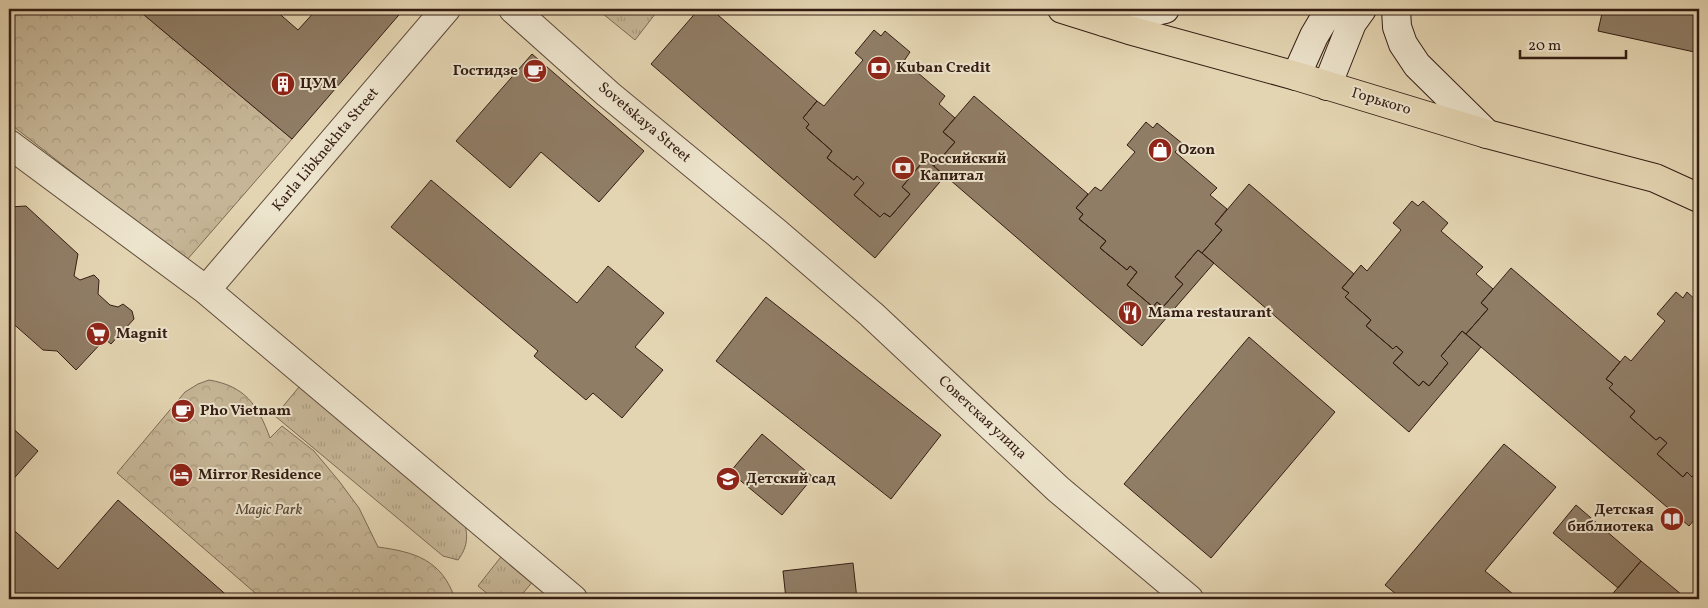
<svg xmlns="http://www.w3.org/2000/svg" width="1708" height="608" font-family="Vollkorn,serif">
<defs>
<pattern id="grass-tufts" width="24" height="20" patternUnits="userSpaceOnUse" patternTransform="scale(1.25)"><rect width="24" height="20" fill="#c6b697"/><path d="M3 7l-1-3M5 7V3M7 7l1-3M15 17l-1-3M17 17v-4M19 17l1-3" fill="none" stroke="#ab9c81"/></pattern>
<pattern id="park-crowns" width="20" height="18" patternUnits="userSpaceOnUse" patternTransform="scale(1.25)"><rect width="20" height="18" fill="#c6b697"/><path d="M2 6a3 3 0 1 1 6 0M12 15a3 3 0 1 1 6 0" fill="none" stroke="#ab9c81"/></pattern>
</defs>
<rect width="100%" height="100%" fill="#e4d5b2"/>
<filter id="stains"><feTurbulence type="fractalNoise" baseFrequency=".004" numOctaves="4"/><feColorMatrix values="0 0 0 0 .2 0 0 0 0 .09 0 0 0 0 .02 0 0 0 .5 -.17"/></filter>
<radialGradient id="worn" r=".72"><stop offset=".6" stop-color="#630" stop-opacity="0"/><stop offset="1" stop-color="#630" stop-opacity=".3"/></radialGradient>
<path fill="url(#grass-tufts)" stroke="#7d6a55" d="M597,9H659L635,40Z
M305,385L463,518C468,534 469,545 458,560L443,556L275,416L299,387Z
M504,553L535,579L518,599H494L478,586Z"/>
<path fill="url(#park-crowns)" stroke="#7d6a55" d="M9,9H137L292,139L186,261L9,123Z
M209,380C245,386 258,405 270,438L282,426L314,451L339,481L359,508L378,547C415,552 442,560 455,599H262L117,473L185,392L198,384Z"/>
<path fill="#907d66" stroke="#341d13" d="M137,9H274L298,30L317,9H404L292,139Z
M699,9H711L817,101L803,118L809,124L806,128L832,151L827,158L854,180L857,176L864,183L854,195L880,217L884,213L890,217L910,194L902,187L925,159L945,176L875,258L651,64Z
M1603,9H1699V53L1598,31Z
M874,30L881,36L885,31L910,52L904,61L945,96L939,104L955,118L943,132L955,142L934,166L925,159L902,187L910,194L890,217L884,213L880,217L854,195L864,183L857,176L854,180L827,158L832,151L806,128L809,124L803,118L817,101L824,106L863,60L855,53Z
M532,54L644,151L599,202L541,152L510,188L456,141Z
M974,96L1088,194L1076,208L1083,214L1079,219L1106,241L1100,248L1127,270L1130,266L1137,272L1127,285L1153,307L1157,302L1163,307L1183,284L1175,277L1198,250L1214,263L1142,346L934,166L955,142L943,132Z
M1146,122L1153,128L1157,123L1183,144L1175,152L1217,188L1210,195L1227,209L1215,224L1222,230L1202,253L1198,250L1175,277L1183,284L1163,307L1157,302L1153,307L1127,285L1137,272L1130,266L1127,270L1100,248L1106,241L1079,219L1083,214L1076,208L1095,187L1101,191L1135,152L1127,145Z
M431,180L577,303L608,266L664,313L635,347L663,370L622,418L593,393L586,400L534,356L538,351L391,227Z
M1249,184L1354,274L1342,288L1349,293L1345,297L1371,320L1366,326L1393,349L1396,346L1403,352L1393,363L1419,386L1423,381L1429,386L1448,363L1441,356L1462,331L1481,347L1409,432L1202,253L1222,230L1215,224Z
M1412,201L1418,206L1423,201L1448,223L1441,231L1483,267L1476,274L1493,289L1481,303L1488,309L1466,334L1462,331L1441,356L1448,363L1429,386L1423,381L1419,386L1393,363L1403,352L1396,346L1393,349L1366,326L1371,320L1345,297L1349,293L1342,288L1361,265L1367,271L1401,230L1393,223Z
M26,206L78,254L74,276L80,280L94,275L99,280L98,294L110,305L118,307L123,304L132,311L134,319L111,344L105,339L76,370L57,351L43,350L9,320V207Z
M1511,268L1620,362L1606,379L1613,384L1609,388L1635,411L1630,417L1656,440L1660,437L1667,443L1657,454L1683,477L1687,472L1692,477L1699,469V514L1689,526L1466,334L1488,309L1481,303Z
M1676,292L1683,298L1687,292L1699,303V469L1692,477L1687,472L1683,477L1657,454L1667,443L1660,437L1656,440L1630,417L1635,411L1609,388L1613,384L1606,379L1625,356L1631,361L1665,321L1657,314Z
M766,297L941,435L891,499L716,361Z
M1249,337L1335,412L1211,558L1124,484Z
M9,425L38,451L9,484Z
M762,434L813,477L782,515L730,472Z
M1504,444L1556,487L1485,571L1519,599H1402L1385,585Z
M118,500L231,599H9V526L58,569Z
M1576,505L1641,561L1618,588L1553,533Z
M1641,561L1687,599H1608Z
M853,563L857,599H786L783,571Z"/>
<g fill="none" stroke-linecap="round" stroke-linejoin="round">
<g stroke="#604b3b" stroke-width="30">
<path id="street" d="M513,9L608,94L777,233L871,314L1058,489L1189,599
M9,144L206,290L573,599
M206,290L446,9"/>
</g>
<g stroke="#341d13" stroke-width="30">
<path id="secondary" d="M1396,9L1397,27L1403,44L1417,65L1487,134
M1104,22L1165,9
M1296,76L1314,36L1330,9
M1327,86L1352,23L1362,9"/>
</g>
<g stroke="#341d13" stroke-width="30">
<path id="primary" d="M1062,9L1129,30L1296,76L1487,134L1655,178L1699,198"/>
</g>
<use href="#street" stroke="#ede4cd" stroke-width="28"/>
<use href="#secondary" stroke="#ede4cd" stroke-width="28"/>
<use href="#primary" stroke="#e4d5b2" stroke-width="28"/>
</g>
<defs>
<g id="bank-disc" transform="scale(1.25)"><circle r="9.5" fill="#8f2418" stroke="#ede4cd"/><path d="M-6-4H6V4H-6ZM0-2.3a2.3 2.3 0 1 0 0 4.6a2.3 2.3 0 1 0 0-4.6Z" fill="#fff"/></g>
<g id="cafe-disc" transform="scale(1.25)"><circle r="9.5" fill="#8f2418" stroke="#ede4cd"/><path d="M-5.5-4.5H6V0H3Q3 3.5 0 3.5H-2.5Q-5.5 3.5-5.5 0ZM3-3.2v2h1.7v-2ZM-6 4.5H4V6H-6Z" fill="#fff"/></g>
<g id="building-disc" transform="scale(1.25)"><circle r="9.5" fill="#8f2418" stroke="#ede4cd"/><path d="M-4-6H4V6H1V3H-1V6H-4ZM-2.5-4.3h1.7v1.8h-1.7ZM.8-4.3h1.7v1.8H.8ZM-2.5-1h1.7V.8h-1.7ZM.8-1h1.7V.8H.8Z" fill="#fff"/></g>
<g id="shop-disc" transform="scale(1.25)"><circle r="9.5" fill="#8f2418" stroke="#ede4cd"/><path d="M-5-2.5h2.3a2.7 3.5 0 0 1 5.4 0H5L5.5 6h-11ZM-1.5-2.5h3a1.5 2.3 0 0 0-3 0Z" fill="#fff"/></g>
<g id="restaurant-disc" transform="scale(1.25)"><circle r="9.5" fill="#8f2418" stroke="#ede4cd"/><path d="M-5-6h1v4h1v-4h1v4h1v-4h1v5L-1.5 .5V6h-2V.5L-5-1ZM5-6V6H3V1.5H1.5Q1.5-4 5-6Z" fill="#fff"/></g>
<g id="supermarket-disc" transform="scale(1.25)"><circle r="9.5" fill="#8f2418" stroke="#ede4cd"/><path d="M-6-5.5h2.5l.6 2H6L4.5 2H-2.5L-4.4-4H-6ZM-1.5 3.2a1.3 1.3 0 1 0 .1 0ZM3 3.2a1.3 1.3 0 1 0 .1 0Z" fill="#fff"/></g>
<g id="hotel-disc" transform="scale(1.25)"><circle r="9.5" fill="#8f2418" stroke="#ede4cd"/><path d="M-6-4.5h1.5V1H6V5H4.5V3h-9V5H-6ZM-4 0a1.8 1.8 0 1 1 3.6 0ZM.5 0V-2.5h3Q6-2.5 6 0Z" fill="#fff"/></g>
<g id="school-disc" transform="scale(1.25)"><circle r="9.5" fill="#8f2418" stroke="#ede4cd"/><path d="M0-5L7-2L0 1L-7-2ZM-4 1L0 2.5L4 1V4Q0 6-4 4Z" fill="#fff"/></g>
<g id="library-disc" transform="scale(1.25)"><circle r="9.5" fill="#8f2418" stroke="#ede4cd"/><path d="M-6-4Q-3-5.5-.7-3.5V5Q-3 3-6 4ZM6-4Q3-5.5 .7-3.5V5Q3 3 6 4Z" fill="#fff"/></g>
</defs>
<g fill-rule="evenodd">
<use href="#bank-disc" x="879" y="68"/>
<use href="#cafe-disc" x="535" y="71"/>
<use href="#building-disc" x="283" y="84"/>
<use href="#shop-disc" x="1160" y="150"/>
<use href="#bank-disc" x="903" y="168"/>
<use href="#restaurant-disc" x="1130" y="313"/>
<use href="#supermarket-disc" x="98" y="334"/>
<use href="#cafe-disc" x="183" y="411"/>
<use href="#hotel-disc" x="181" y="475"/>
<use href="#school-disc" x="728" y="479"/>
<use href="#library-disc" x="1672" y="519"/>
</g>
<g text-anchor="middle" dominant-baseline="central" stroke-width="4" stroke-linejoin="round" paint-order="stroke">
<g font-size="15" font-weight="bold" fill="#341d13" stroke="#ede4cd" text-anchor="start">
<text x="896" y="68">Kuban Credit</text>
<text x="518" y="71" text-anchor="end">Гостидзе</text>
<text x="300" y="84">ЦУМ</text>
<text x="1178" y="150">Ozon</text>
<text x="920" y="159">Российский<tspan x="920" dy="17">Капитал</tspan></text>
<text x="1148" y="313">Mama restaurant</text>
<text x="116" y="334">Magnit</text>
<text x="200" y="411">Pho Vietnam</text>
<text x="198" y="475">Mirror Residence</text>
<text x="746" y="479">Детский сад</text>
<text x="1654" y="510" text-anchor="end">Детская<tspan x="1654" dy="17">библиотека</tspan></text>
</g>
<g font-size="15" fill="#341d13" stroke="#ede4cd">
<text transform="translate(1381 102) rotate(17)">Горького</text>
<text transform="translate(644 123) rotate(40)">Sovetskaya Street</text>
<text transform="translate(326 150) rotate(-50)">Karla Libknekhta Street</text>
<text transform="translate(982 418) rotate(43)">Советская улица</text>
</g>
<g font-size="15" font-style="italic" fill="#584334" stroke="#ede4cd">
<text x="269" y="510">Magic Park</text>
</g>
</g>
<rect width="1708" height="608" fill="none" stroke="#e4d5b2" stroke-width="30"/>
<rect x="10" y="10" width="1688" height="588" fill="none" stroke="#341d13" stroke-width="2.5"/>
<rect x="15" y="15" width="1678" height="578" fill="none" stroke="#341d13"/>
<path d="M1520 50v8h106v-8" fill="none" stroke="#341d13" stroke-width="2.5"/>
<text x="1528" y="50" font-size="15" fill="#341d13" stroke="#ede4cd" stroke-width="4" paint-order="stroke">20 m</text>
<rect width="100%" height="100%" filter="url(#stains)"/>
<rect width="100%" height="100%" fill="url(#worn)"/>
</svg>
